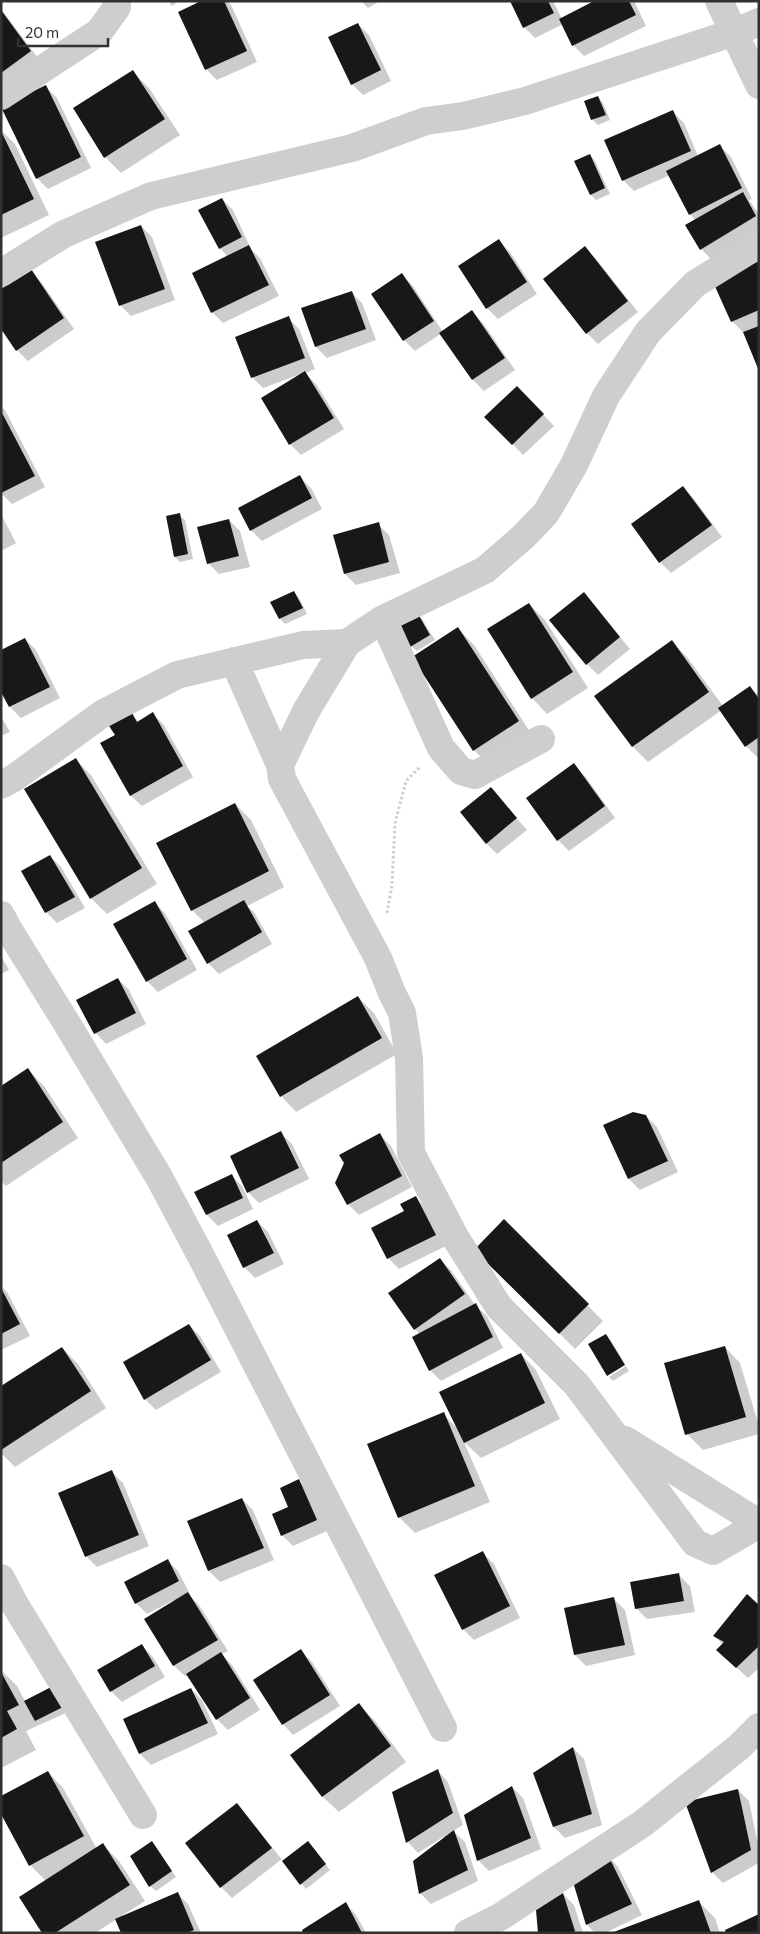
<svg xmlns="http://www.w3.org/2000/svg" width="760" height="1934" font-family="Commissioner,sans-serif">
<rect width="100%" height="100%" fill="#fff"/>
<path fill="#0003" d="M168,1H179L172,6Z
M204,1H227L231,5L257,62L217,80L206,69Z
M361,1H380L368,8Z
M511,1H553L562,19L596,1H634L646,26L584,56L573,45L563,24L535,38L524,27Z
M1,9L41,62L1,92Z
M358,24L369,35L391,81L363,95L352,84Z
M133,72L149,88L180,135L121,173L105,157Z
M46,87L57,98L91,168L48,189L37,178Z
M598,97L603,103L610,120L598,125L592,119Z
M673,112L684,123L698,156L720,146L731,157L752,199L749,200L759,214V232L712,260L701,249L696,221L690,214L670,175L634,191L623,180Z
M1,130L15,144L49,215L1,238Z
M590,155L595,161L610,194L596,200L591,195L575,162Z
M222,199L233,210L251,249L260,258L279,296L223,323L212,312L228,257L220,248Z
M141,226L152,237L175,300L131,316L120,305Z
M499,241L510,252L537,294L498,319L487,308Z
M585,248L596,259L638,312L598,344L587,333Z
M759,262V368L743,332L732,321L714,283Z
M30,271L41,282L74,329L28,361L17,350Z
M402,275L413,286L443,332L472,312L483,323L515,370L484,391L473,380L442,333L415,351L404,340Z
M351,292L362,303L376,340L327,358L316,347L303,309Z
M288,318L299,329L315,369L305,373L316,384L344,429L301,455L290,444L301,374L263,388L252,377Z
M528,399L554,426L523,455L486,417Z
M1,406L5,410L45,487L12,504L1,493Z
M300,477L311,488L322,509L262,541L251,530Z
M683,488L694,499L722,537L671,573L660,562Z
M1,514L16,543L1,551Z
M179,515L185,520L193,559L180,562L175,557L167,517Z
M229,520L240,531L250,567L219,574L208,563Z
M378,524L389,535L400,573L356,585L345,574Z
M294,592L299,598L307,614L285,624L280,619Z
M584,594L630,649L598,675L587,664Z
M529,604L545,620L588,688L547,714L532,698Z
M416,614L422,619L435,640L417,651L411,646Z
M458,629L474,645L534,738L490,766L474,750Z
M25,639L36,650L60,698L21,718L10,707L1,689Z
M671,642L687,657L723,706L750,688L759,696V756L757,757L746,746L722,710L648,762L633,747Z
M153,714L164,725L193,777L142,806L131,796L102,744L116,735L132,715L139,722Z
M1,716L10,732L1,736Z
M76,760L91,775L157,884L107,914L91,898Z
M574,765L585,776L615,818L569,851L558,840L528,799Z
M491,789L527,830L497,854L486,843Z
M235,804L251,820L284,887L247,906L254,912L272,944L219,974L208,963L205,923L192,910Z
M50,856L61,867L85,908L57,923L46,912Z
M154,902L165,913L197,970L158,992L147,981Z
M1,956L9,970L1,974Z
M118,979L129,990L146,1024L106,1044L96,1033L78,1000Z
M358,997L374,1013L397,1054L296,1112L281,1096Z
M28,1070L44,1086L78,1138L6,1186L1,1181V1087Z
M646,1116L657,1127L678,1172L640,1190L629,1179L605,1126Z
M281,1133L292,1144L309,1179L259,1203L248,1192Z
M380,1135L391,1146L412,1187L359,1215L348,1204Z
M231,1175L242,1186L253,1209L218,1226L207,1215L196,1192Z
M416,1198L427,1209L446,1246L399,1269L388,1258L406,1212Z
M257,1221L268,1232L284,1264L255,1278L244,1267Z
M504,1221L603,1321L575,1349L476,1250Z
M440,1260L451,1270L475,1305L487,1316L503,1348L441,1381L430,1370L420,1334L415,1329Z
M1,1286L7,1292L30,1336L1,1350Z
M189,1325L200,1336L221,1372L156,1410L145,1399Z
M606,1335L611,1341L625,1364L607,1374Z
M725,1347L740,1363L759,1426V1434L703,1450L687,1434Z
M62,1348L78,1364L106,1408L15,1467L1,1453V1388Z
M521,1354L536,1370L560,1419L481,1458L464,1442L490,1502L415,1533L399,1517L443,1414L457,1428Z
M626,1366L629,1371L613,1381L609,1377Z
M112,1472L123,1483L149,1546L97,1567L86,1556Z
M299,1481L310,1492L327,1531L293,1546L282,1535Z
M242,1499L253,1510L274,1560L220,1582L209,1571L188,1522Z
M483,1553L494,1564L520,1618L474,1640L463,1629Z
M167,1560L178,1571L189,1592L187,1593L199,1605L228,1651L222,1654L232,1665L260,1710L228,1730L217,1719L189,1675L185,1676L174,1666L146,1620L175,1602L174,1600L147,1614L136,1603Z
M679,1575L690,1586L695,1612L647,1619L636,1608Z
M614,1599L625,1610L635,1655L586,1666L575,1655L565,1609Z
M759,1607V1668L748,1678L729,1661L723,1645L715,1636Z
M142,1646L153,1657L165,1677L122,1702L111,1691Z
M301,1651L312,1662L340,1706L293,1735L283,1724Z
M1,1670L17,1686L25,1701L53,1688L68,1712L26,1731L36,1750L1,1768Z
M191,1689L202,1700L218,1734L151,1765L140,1754L124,1720Z
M359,1705L375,1721L406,1762L339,1812L323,1797L291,1755Z
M573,1748L584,1759L602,1825L565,1838L554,1827Z
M438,1771L448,1782L463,1825L453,1831L465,1842L478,1881L431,1904L420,1893L414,1862L444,1839L443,1837L418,1853L408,1842Z
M48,1772L63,1788L97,1849L103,1845L119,1861L145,1901L123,1915L124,1916L177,1893L188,1904L201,1933H122L117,1919L95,1933H43L46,1881L30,1865Z
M512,1787L523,1798L541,1849L489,1871L478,1860Z
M738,1790L749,1801L759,1849V1863L723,1883L712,1872Z
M236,1805L247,1816L283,1861L313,1848L330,1870L306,1889L282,1859L232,1898L221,1887L187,1844Z
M152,1843L176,1877L156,1891L150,1886Z
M608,1856L618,1867L642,1915L605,1933H595L587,1925L574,1882Z
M563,1894L574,1905L583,1933H539Z
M699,1902L715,1918L720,1933H614Z
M346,1904L356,1915L366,1933H305Z"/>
<path fill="#181818" d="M201,1H224L247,51L205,70L178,12Z
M510,1H548L554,13L523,28Z
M594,1H629L636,15L572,46L559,19Z
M1,10L31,51L1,73Z
M358,23L381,70L351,85L328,37Z
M133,70L165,119L104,158L73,108Z
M46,85L81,157L36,179L1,107Z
M598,96L606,115L591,120L584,101Z
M673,110L691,151L622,181L604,140Z
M1,131L34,199L1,215Z
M720,144L742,188L689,215L666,171Z
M590,154L605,188L590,195L574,161Z
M743,192L756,216L700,250L685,225Z
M222,198L242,237L219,249L198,210Z
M141,225L165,289L119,306L95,242Z
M499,239L527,282L486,309L458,266Z
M249,245L269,285L211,313L192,273Z
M585,246L628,301L586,334L543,279Z
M759,261V310L731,322L713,282Z
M31,269L64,318L16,351L1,329V289Z
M402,273L434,321L403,341L371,294Z
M352,291L366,329L315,347L301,308Z
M472,310L505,358L472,380L439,333Z
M289,316L305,358L251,378L235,337Z
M759,326V371L743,332Z
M305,371L334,418L289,445L261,398Z
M517,386L544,414L512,445L484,417Z
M1,411L35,476L1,493Z
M300,475L312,498L250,531L238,508Z
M683,486L712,525L659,563L631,524Z
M180,513L188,554L174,557L166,516Z
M229,519L239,556L207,564L197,527Z
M379,522L389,562L344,574L333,535Z
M294,591L303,608L279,619L270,602Z
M584,592L620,637L586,665L549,620Z
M529,603L573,672L531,699L487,629Z
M417,612L430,635L410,647L397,624Z
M458,627L519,721L473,751L412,657Z
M25,638L50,687L9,707L1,692V650Z
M672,640L709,692L632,747L594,696Z
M750,686L759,699V737L745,747L718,708Z
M153,712L183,766L130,796L100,743L115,735L109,726L132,713L137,722Z
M76,758L142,868L90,899L24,789Z
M574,763L605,806L557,841L526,798Z
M491,787L517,818L486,844L460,812Z
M235,803L269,871L191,911L156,843Z
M50,855L75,897L45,913L21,871Z
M244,900L262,932L207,964L188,931Z
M155,901L187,959L146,982L113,924Z
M118,978L136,1013L94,1034L76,1000Z
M358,996L382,1038L280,1097L256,1056Z
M28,1068L63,1122L1,1163V1086Z
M633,1112L646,1115L668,1161L628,1179L603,1125Z
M281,1131L299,1168L247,1193L230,1156Z
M380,1133L402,1176L347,1205L335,1183L344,1163L339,1155Z
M232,1174L243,1198L206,1215L194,1192Z
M416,1196L436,1235L387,1259L371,1228L404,1211L400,1204Z
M504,1219L589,1304L559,1334L474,1250Z
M257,1220L274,1253L243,1268L227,1235Z
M440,1258L465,1294L414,1330L388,1293Z
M1,1288L20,1324L1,1334Z
M476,1303L493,1337L429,1371L412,1337Z
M189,1324L211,1360L144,1400L123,1362Z
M606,1334L625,1365L607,1376L588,1344Z
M725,1346L746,1417L685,1435L664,1363Z
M62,1347L91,1391L1,1450V1386Z
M521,1353L545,1403L464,1443L439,1392Z
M444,1412L475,1486L398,1518L367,1444Z
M112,1470L139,1535L85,1557L58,1493Z
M299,1479L317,1520L281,1536L272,1514L288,1507L280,1488Z
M242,1498L264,1548L208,1571L187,1521Z
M483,1551L510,1606L462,1630L434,1575Z
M168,1559L179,1581L135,1604L124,1582Z
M679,1573L684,1601L635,1609L630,1582Z
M188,1592L218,1640L173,1666L144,1619Z
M747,1594L759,1605V1646L736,1668L716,1650L724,1642L713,1636Z
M614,1597L625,1645L574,1655L564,1608Z
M142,1644L155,1666L110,1692L97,1670Z
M301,1649L330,1695L282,1725L253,1680Z
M221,1652L250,1698L216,1720L186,1674Z
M1,1672L19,1705L7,1711L17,1729L1,1738Z
M53,1686L63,1707L35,1721L24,1701Z
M191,1688L208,1723L139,1754L123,1719Z
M359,1703L391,1746L322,1797L290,1755Z
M573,1747L592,1814L553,1827L533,1773Z
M438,1769L453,1813L406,1843L392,1792Z
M48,1771L84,1836L29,1866L1,1814V1796Z
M512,1786L531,1838L477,1861L464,1815Z
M738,1789L751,1850L711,1873L685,1802Z
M237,1803L272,1848L220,1888L185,1843Z
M454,1830L468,1870L419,1894L413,1861Z
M152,1841L172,1871L149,1887L130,1856Z
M308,1841L326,1864L300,1885L282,1861Z
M103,1843L130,1885L55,1933H42L19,1897Z
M608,1855L632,1904L586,1925L573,1882Z
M178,1892L194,1930L187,1933H121L115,1919Z
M563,1893L575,1931L572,1933H538L536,1910Z
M699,1900L711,1933H611Z
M346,1902L362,1933H303L302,1930Z
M759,1914V1933H726L725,1930Z"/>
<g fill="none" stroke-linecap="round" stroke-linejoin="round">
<path stroke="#cecece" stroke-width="3" stroke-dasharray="2.5 2.5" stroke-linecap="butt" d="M387,913L392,885L395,823L406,781L420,767"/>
<path stroke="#cecece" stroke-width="28" d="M719,1L759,85
M1,96L99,32L117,7V1
M1,273L64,234L151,196L352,148L426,121L463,116L525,101L735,32L759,22
M383,619L441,748L461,771L475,775L541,739
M234,661L280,765L282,779L378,958L392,993L402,1013L409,1058L411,1153L455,1237L499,1307L577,1385L695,1543L713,1551L759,1524
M280,765L306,711L347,643
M1,785L14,778L102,714L177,675L303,645L347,643L383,619L485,570L524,536L546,513L574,465L606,396L648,332L695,284L759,244
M1,915L9,930L66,1022L160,1179L202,1258L443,1728
M625,1440L759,1523
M1,1578L14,1603L143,1815
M468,1933L500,1917L642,1824L739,1747L759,1727"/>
</g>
<rect width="760" height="1934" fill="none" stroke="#313131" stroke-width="5"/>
<path d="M18 38v8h90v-8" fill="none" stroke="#313131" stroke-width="2.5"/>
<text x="25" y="38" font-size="15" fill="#313131" stroke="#ffffff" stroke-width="4" paint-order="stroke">20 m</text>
</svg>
